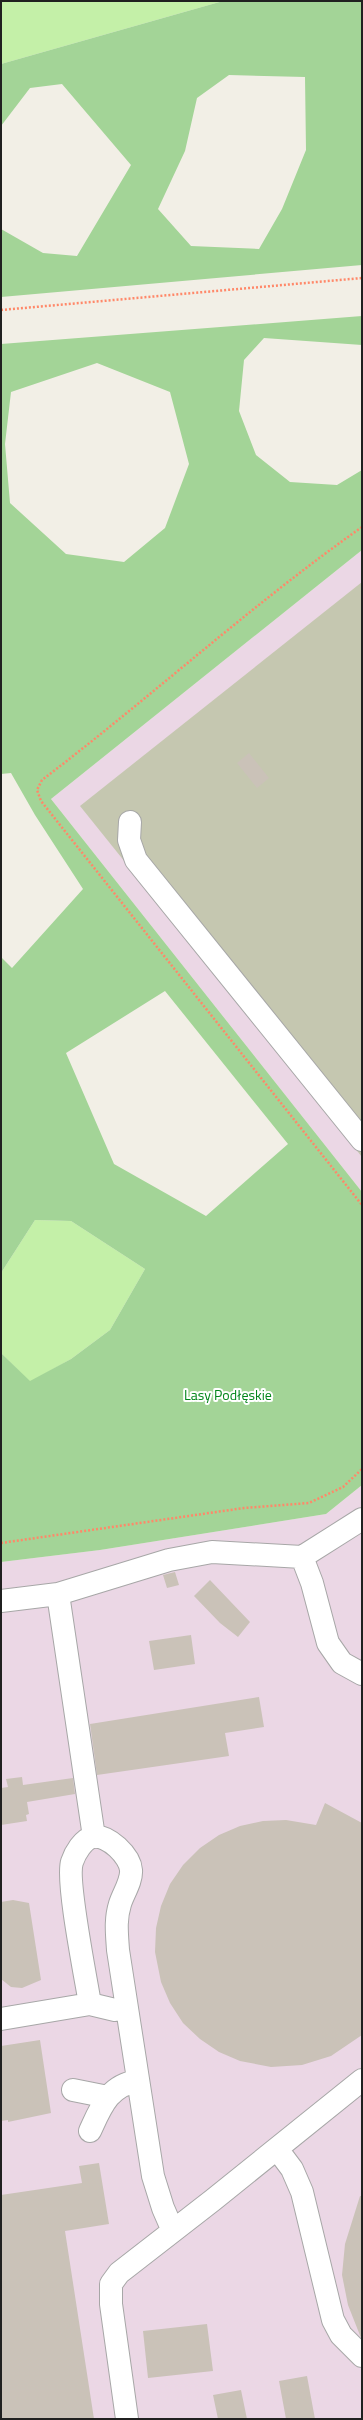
<svg xmlns="http://www.w3.org/2000/svg" width="363" height="2420" font-family="'Titillium Web',sans-serif">
<rect width="100%" height="100%" fill="#f2efe6"/>
<path fill="#ebd7e5" d="M362,550V1192L51,799Z
M362,1485V2419H1V1562L100,1550L326,1514Z"/>
<path fill="#c5c7b0" d="M362,582V1157L80,806Z"/>
<path fill="#c4f0a8" d="M1,1H223L1,64Z
M35,1220L71,1221L145,1269L110,1330L71,1359L30,1382L1,1353V1273Z"/>
<path fill="#a3d497" fill-rule="evenodd" d="M223,1H362V265L1,297V229L43,253L77,256L131,165L62,84L30,88L1,126V64ZM229,75L305,77L306,150L282,209L259,249L191,246L158,209L185,151L197,98Z
M362,316V345L264,338L244,360L239,411L256,455L290,482L337,485L362,470V550L51,799L362,1192V1485L326,1514L100,1550L1,1562V1353L30,1381L71,1359L110,1330L145,1269L71,1221L35,1220L1,1273V957L12,968L83,889L35,815L11,773L1,774V344ZM97,363L170,392L189,464L165,528L124,562L66,554L10,503L5,444L11,392ZM165,991L288,1144L206,1216L114,1164L66,1053Z"/>
<path fill="#cac2b8" d="M249,753L269,778L257,788L237,763Z
M175,1572L179,1585L167,1588L163,1575Z
M210,1580L250,1622L238,1637L220,1623L194,1596Z
M191,1635L195,1664L154,1670L149,1641Z
M259,1697L264,1727L225,1733L229,1756L97,1775L90,1724Z
M22,1777L23,1785L73,1778L75,1794L27,1802L29,1814L26,1815L27,1821L1,1825V1788L8,1787L6,1779Z
M325,1803L362,1823V2035L331,2056L302,2065L271,2067L240,2061L219,2052L200,2039L183,2023L170,2003L161,1982L155,1952L156,1928L161,1906L170,1884L183,1865L200,1848L219,1835L240,1826L263,1821L286,1820L316,1825Z
M13,1900L29,1903L41,1980L22,1988L11,1987L1,1979V1902Z
M40,2040L51,2113L8,2122V2120L1,2121V2046Z
M99,2163L109,2224L65,2231L94,2419H1V2195L82,2183L79,2166Z
M360,2196H362L361,2338L348,2305L342,2275L345,2244Z
M207,2324L213,2371L148,2378L143,2331Z
M307,2376L315,2419H286L279,2381Z
M241,2390L247,2419H218L213,2395Z"/>
<g fill="none" stroke-linecap="round" stroke-linejoin="round">
<g stroke="#a7a7a7" stroke-width="24">
<path id="minor" d="M130,822L129,840L136,860L362,1140
M362,1519L302,1557L312,1583L328,1643L342,1663L362,1674
M58,1594L94,1837
M1,1601L58,1594L169,1560L212,1552L302,1557
M127,2008L115,2010L90,2004C86,1979 66,1880 72,1862C75,1853 83,1839 93,1837C108,1834 130,1856 131,1870C132,1881 123,1894 120,1904C115,1920 117,1934 118,1950L153,2176L163,2208L173,2231
M1,2019L90,2004
M73,2090L108,2097
M90,2131C101,2107 109,2085 138,2081
M277,2149L292,2169L302,2192L333,2320L341,2335L362,2356
M127,2419L111,2304V2284L119,2273L213,2200L362,2080"/>
</g>
<path stroke="#ff8869" stroke-width="2.5" stroke-dasharray="2 2" stroke-linecap="butt" d="M1,310L362,278
M362,527C251,605 150,698 42,780L37,790L41,801L362,1205
M1,1543L244,1508L309,1503L343,1487L362,1469"/>
<use href="#minor" stroke="#fff" stroke-width="22"/>
</g>
<g text-anchor="middle" dominant-baseline="central" stroke-width="4" stroke-linejoin="round" paint-order="stroke">
<g font-size="14" fill="#02851a" stroke="#fff">
<text x="228" y="1394">Lasy Podłęskie</text>
</g>
</g>
<rect width="363" height="2420" fill="none" stroke="#202020" stroke-width="4"/>
</svg>
